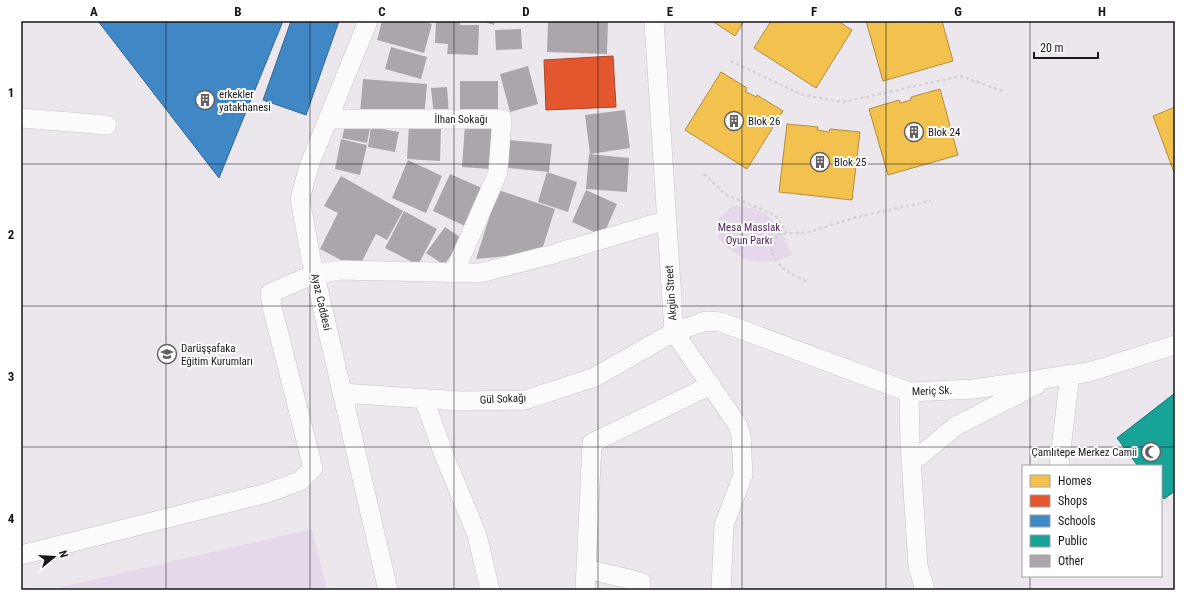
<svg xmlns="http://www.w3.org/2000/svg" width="1196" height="611" font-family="'Roboto Condensed',sans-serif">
<rect width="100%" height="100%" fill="#ece7ed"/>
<path fill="#e6d8eb" d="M732,206C770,206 779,223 792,255C761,269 740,263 718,238V220Z
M312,529L327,590H49Z"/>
<path fill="#f2c14e" stroke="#b18e3e" d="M712,21H744L735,36Z
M771,21H838L852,30L816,88L754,48Z
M866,21H942L953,61L883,81Z
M721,72L747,88L745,91L756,97L757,95L783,111L747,169L685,130Z
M940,89L958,155L888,175L869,109L899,100L900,103L911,100V97Z
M1175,107V175L1153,116Z
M787,124L818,127L817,130L829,132L830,129L860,132L852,200L779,192Z"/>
<path fill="#e4572e" stroke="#a74428" d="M613,56L616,107L546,110L544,60Z"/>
<path fill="#3f88c5" stroke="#346692" d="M98,21H283L219,178Z
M291,21H339L306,115L263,100Z"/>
<path fill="#17a398" stroke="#187972" d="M1175,393V491L1164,499L1161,495V466H1138L1117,438Z"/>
<path fill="#aaa6ab" d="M382,21H423L432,24L424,53L377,40Z
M436,21H460V25H479L478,55L447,54L448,44L435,43Z
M481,21H495L494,25Z
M548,21H608L607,54L547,52Z
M521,29L522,49L496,50L495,30Z
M391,47L427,57L421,79L385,69Z
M528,66L538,104L510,112L500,74Z
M363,79L427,84L424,118L360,113Z
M460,81H498V111H460Z
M447,87L449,116L434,117L431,88Z
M625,110L630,148L590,154L585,115Z
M346,122L370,128L367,143L342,138Z
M465,124L492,127L489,169L462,167Z
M409,126L441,128L440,161L407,159Z
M371,127L399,132L395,152L368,147Z
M341,139L367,145L360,175L335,169Z
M509,140L552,144L549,172L507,168Z
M589,154L629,158L627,192L586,189Z
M408,160L442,176L426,213L392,198Z
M547,172L577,182L568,212L538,202Z
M450,174L484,189L467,227L433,211Z
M341,176L403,211L387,240L376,234L358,269L320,249L338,213L324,206Z
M498,190L555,209L541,253L476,259Z
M586,190L617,204L603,236L572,222Z
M404,211L437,229L418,265L385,248Z
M445,227L463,239L444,265L426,253Z"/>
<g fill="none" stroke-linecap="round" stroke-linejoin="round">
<g stroke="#c7c3c8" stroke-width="20">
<path id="street" d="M368,21L309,166L300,199L310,254L388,590
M654,21L674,332L737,424L741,435L743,475L724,525L721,590
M21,118L107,125
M328,119H502L498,172L454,273
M909,392L910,443L918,566L925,590
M342,393L459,401L525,400L595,377L674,332L706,321L721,322L909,392L974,389L1089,372L1175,345
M424,399L444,455L477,535L490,590
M911,463L956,426L1036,385
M1059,466L1070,374
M21,555L267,493L300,481L313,468L273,311L270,293L315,274L340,270L480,273L550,255L667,220
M587,569L641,582V590
M585,590L592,443L711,385"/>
</g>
<path stroke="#d2d1d3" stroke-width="2.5" stroke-dasharray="3 3" stroke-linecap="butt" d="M731,61L803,95L843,102L961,76L1005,92
M704,174L725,194L775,215L787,233
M806,281C788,273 781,269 771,252L777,234L809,232L857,217L931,201"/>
<use href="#street" stroke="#fcfbfc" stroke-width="19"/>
</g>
<path fill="none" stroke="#19161a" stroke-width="1" stroke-opacity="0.55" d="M166,21V590M310,21V590M454,21V590M598,21V590M742,21V590M886,21V590M1030,21V466M21,164H1175M21,306H1175M21,447H1175M1030,576V590"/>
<defs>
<g id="building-ring" transform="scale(1)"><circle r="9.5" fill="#fff" stroke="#635f64" stroke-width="1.5"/><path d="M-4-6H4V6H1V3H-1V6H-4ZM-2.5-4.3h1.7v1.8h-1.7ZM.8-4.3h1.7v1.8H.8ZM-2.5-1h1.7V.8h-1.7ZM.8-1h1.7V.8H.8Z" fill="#635f64"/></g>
<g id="school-ring" transform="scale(1)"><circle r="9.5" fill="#fff" stroke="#635f64" stroke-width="1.5"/><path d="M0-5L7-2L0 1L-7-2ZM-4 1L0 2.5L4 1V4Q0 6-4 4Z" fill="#635f64"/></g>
<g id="mosque-ring" transform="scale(1)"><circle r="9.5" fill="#fff" stroke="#635f64" stroke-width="1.5"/><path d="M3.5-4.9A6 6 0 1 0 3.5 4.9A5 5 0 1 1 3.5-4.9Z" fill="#635f64"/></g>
</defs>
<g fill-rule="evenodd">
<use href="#building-ring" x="205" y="100"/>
<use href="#building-ring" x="734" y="121"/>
<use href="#building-ring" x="914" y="132"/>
<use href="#building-ring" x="820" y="162"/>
<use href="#school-ring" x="167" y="354"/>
<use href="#mosque-ring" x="1151" y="452"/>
</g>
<g text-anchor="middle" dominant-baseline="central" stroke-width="4" stroke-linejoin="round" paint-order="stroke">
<g font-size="11" fill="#19161a" stroke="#fff" text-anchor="start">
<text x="219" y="94">erkekler<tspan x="219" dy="13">yatakhanesi</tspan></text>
<text x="748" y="121">Blok 26</text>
<text x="928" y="132">Blok 24</text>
<text x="834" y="162">Blok 25</text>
<text x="181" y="348">Darüşşafaka<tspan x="181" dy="13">Eğitim Kurumları</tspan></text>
<text x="1137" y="452" text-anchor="end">Çamlıtepe Merkez Camii</text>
</g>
<g font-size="11" fill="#19161a" stroke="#fff">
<text x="461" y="119">İlhan Sokağı</text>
<text transform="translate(671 293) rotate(-94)">Akgün Street</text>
<text transform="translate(321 302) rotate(77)">Ayaz Caddesi</text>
<text transform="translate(932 391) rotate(-2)">Meriç Sk.</text>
<text transform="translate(503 399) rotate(-3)">Gül Sokağı</text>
</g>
<g font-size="11" fill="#4f245a" stroke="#fff">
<text x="749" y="227">Mesa Masslak<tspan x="749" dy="13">Oyun Parkı</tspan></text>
</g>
</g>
<rect width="1196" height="611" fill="none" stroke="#ffffff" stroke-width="44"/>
<rect x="1022" y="465" width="140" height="112" fill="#ffffff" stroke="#a3a2a3"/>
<rect x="1030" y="475" width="20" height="12" fill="#f2c14e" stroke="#a3a2a3"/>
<text x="1058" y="485" font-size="12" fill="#19161a">Homes</text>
<rect x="1030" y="495" width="20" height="12" fill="#e4572e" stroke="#a3a2a3"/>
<text x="1058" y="505" font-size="12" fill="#19161a">Shops</text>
<rect x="1030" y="515" width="20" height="12" fill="#3f88c5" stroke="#a3a2a3"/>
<text x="1058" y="525" font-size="12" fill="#19161a">Schools</text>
<rect x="1030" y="535" width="20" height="12" fill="#17a398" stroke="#a3a2a3"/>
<text x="1058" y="545" font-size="12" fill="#19161a">Public</text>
<rect x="1030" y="555" width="20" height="12" fill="#aaa6ab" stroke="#a3a2a3"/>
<text x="1058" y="565" font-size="12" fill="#19161a">Other</text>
<g transform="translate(54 557) rotate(72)" stroke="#ffffff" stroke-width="3" paint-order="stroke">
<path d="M0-3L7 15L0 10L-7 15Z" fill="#19161a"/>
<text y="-6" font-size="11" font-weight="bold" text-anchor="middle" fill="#19161a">N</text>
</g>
<path d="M1034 52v6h64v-6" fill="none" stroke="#19161a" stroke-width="2"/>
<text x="1040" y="52" font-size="12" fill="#19161a" stroke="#ffffff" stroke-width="3" paint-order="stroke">20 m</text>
<rect x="22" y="22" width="1152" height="567" fill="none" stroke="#19161a" stroke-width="1.5"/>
<g font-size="13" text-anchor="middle" font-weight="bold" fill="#19161a">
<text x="94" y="16">A</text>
<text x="238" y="16">B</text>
<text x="382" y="16">C</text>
<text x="526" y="16">D</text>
<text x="670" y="16">E</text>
<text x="814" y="16">F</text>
<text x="958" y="16">G</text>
<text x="1102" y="16">H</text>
<text x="11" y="97">1</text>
<text x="11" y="239">2</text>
<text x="11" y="381">3</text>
<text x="11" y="523">4</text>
</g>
</svg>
